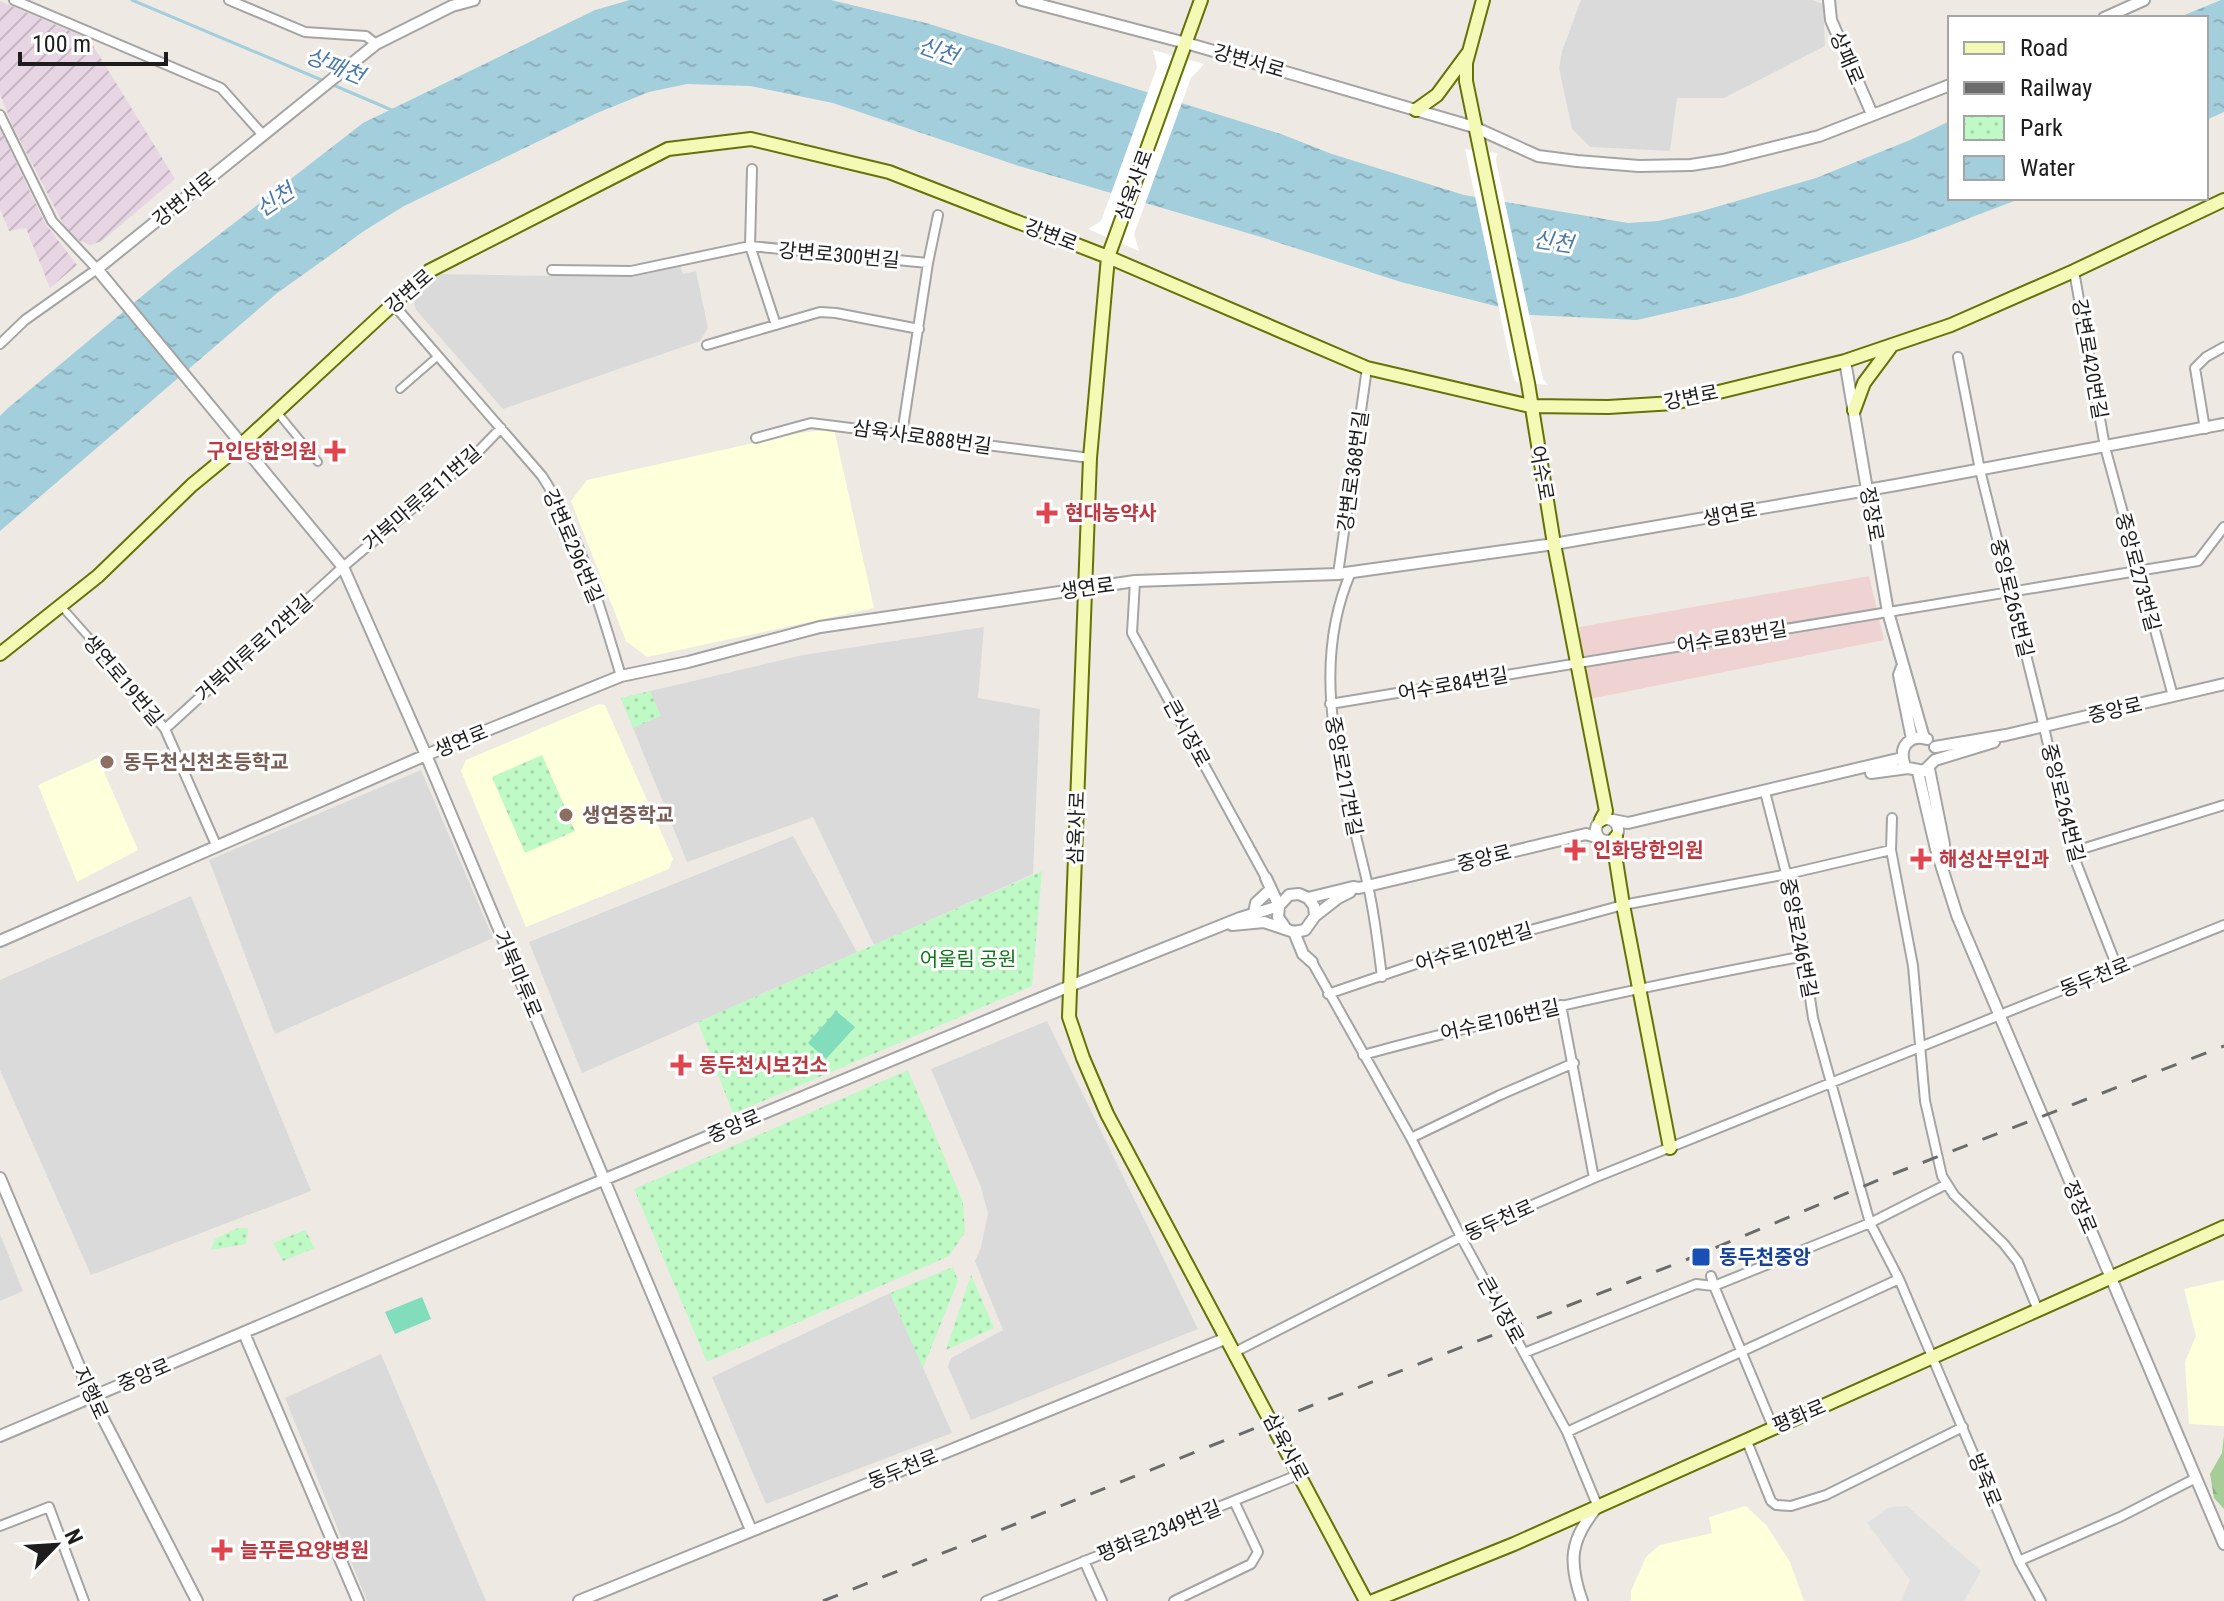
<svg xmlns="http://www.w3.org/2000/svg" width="2224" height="1601" font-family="'Roboto Condensed','Noto Sans KR',sans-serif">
<defs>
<pattern id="industrial-furrows" width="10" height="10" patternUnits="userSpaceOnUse" patternTransform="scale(2)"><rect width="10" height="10" fill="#e7d5e3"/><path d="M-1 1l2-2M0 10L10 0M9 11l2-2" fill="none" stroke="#c6b6c2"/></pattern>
<pattern id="forest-firs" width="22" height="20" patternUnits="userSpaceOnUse" patternTransform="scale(2)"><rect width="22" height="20" fill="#a6cd98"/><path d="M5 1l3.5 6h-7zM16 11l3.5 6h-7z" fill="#8eb083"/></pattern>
<pattern id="park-dots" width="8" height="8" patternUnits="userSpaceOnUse" patternTransform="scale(2)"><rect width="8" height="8" fill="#bff9c5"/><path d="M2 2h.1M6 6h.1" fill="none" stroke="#a4d5a9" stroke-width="1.8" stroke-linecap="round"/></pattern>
<pattern id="water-ripples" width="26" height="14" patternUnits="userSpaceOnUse" patternTransform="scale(2)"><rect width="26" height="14" fill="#a3cedc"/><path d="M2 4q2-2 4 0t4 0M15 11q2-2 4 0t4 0" fill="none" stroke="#8cb0bc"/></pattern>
</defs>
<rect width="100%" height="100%" fill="#eeeae3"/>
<path fill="#dbdada" d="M1581,0H1812L1823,4L1825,46L1724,98H1677L1670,151L1590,147L1572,129L1559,68L1562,51Z
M680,266L683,274L696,271L708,328L700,341L503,409L416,310L411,294L433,274L633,277Z
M984,627L978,698L1040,709L1033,874L874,945L813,817L687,862L621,698L803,655Z
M421,770L493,938L275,1034L209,860Z
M793,836L857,952L582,1073L529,942Z
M191,896L311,1191L91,1275L0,1070V980Z
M1047,1021L1198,1329L971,1420L948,1367L951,1358L1003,1330L975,1261L981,1247L988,1214L981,1187L931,1069Z
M0,1234L23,1291L0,1301Z
M890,1293L952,1433L766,1504L712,1377Z
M381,1354L486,1601H367L285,1398Z"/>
<path fill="#efd3d2" d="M1869,576L1884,640L1590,699L1579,627Z"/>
<path fill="url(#industrial-furrows)" d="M0,1L89,39L175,179L102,241L90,245L70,237L12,125L0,94Z
M0,129L45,223L77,265L50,288L26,228L9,231L0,209Z"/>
<path fill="#feffdb" d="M834,429L874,608L647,657L626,641L571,501L587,480L799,433Z
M599,704L605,705L673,859L669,869L526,927L461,771L466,760Z
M98,758L138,850L77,882L38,785Z
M2224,1280V1426L2189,1424L2185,1362L2196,1336L2184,1289Z
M1746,1506L1767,1526L1790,1562L1804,1601H1631V1591L1646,1557L1660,1545L1712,1533L1709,1517Z"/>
<path fill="url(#forest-firs)" d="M2224,1435V1509L2214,1498L2210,1474L2222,1453Z"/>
<path fill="url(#park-dots)" d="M650,691L661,716L633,728L621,698Z
M542,755L575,831L525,853L492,777Z
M1042,871L1032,986L733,1114L698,1022Z
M908,1070L963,1202L965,1232L949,1256L707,1362L634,1189Z
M238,1228H248L246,1244L210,1250L215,1239Z
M305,1230L315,1248L283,1261L273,1243Z
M953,1267L958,1281L923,1368L890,1293Z
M971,1275L994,1328L946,1350Z"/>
<path fill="#81ddbb" d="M836,1011L855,1027L826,1059L808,1043Z
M422,1297L431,1319L395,1334L385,1312Z"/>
<path fill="#e1e1e1" d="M1907,1506L1981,1571L1964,1601H1901L1910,1580L1867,1523L1889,1507Z"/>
<path fill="url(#water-ripples)" d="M630,0H831L926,23L1281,134L1332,154L1464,195L1628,223L1658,221L1702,211L1816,178L1910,140L1950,121V198H2022L1912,240L1737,297L1637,320L1531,315L1401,282L1261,237L1019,166L833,103L750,86L687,84L649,92L597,113L404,206L364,231L276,294L0,531V416L8,408L171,272L363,123L595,10Z
M2221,0H2224V112L2206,120V18H2177Z"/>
<path fill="#fff" d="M1153,50L1204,64L1191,78L1134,234L1139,251L1088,229L1101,221L1157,67Z
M1465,149L1497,153L1496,161L1543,379L1548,385L1516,382L1513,375Z"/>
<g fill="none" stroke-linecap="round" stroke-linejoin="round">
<path stroke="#a3cedc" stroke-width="3" d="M132,0L324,81
M331,84L394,111"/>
<g stroke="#a4a4a4" stroke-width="10">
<path id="pedestrian" d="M400,389L438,356
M277,412L318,462
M61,606L101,651"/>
</g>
<g stroke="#a4a4a4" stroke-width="12">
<path id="minor" d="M14,0L221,88L263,135
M229,0L305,32L366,36L376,44
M0,115L52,221L97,269L25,320L0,344
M752,169L750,246L776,325
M552,270L631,271L750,246L928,263
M2074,271L2105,447L2173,696
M393,304L542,476C580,534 601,610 621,676
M707,345L820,312L836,313L919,329
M1958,357L1980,470L2044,727L2072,852L2117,967
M2205,429L2195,368L2206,357L2224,347
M902,434L928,263L938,215
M756,438L811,423L1090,458
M1351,572C1306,675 1345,784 1368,886C1375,916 1378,946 1382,977
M1338,574L1367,368
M1135,581L1132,633L1266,878
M101,651L165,729L217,847
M1330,704L2198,561L2224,527
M165,729L343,567L473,457L501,428
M1765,792L1799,923L1813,1018L1870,1223L1947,1184
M1892,818L1891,850L1913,966L1925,1101L1942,1176L1954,1195L2004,1244L2018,1262L2038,1310
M2072,852L2224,805
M1312,962L1411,1138L1461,1237L1567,1432L1598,1507
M1328,994L1457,950L1623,905L1788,874L1891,850
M1561,1005L1594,1178
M1363,1055C1509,1015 1656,984 1805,956
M1411,1138L1500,1095L1574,1063
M1235,1352L1473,1231L1594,1178L2224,925
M1524,1353L1696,1284L1714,1286L1711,1276
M1773,1427L1714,1286L1870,1223L1899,1279L2019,1561L2041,1601
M1567,1432L1899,1279
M1746,1439L1771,1501L1776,1505L1791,1506L1826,1495L1963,1427
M0,1526L49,1507L84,1601
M1084,1561L1102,1601
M2019,1561L2120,1517L2196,1478
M986,1601L1300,1474
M1174,1601L1251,1564L1258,1552L1234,1501"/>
</g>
<g stroke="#a4a4a4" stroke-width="14">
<path id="tertiary" d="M474,0L452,6L376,44L97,269L343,567L426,755L751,1530
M1022,0L1186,43L1474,127L1538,156L1577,161L1639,166L1691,165L1723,160L1819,136L1950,85
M1829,0L1831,20L1872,114
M2104,18L2144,0
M1845,361L1888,612L1924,738
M1902,667L1899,675L1912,739
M1935,747L2006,735L2224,684
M1904,763C1899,746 1910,734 1927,739
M1929,769L1944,844L1943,860
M1918,772L1936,849L1957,915L2224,1544
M1871,773L1908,768L1924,771L1935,760L1994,742
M1596 830a11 11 0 1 1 22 0a11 11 0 1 1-22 0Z
M1613,820L1628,823L1902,758
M1266,878L1279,906L1278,917L1286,929
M1254,913L1256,903L1270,890
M1315,916L1338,898L1350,892
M1232,925L1264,922L1294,932L1305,930L1315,916L1314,906L1308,898
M1294,932L1303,954L1312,962
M0,941L426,755L621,676L688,662L820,627L1135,581L1338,574L1554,544L1896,485L2224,424
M0,1178L92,1397L197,1601
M244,1333L358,1601
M0,1436L574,1192L1070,986L1240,918L1279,906L1289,895L1299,894L1308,898L1353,887L1359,888L1586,834L1599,838
M579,1601L1227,1338
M1582,1601C1568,1561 1570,1540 1597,1507"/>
</g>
<g stroke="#647206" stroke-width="16">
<path id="secondary" d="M1201,0L1108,257L1090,458L1069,1017L1083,1058L1107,1114L1366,1601
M1483,0L1466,63V81L1528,383L1554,544L1606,811L1601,820
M1416,110L1437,95L1468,53
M1854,410L1864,383L1890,348
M0,654L98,576L192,485L243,443L429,271L668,149L751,139L889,172L1108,257L1367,368L1530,406L1608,407L1674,403L1845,361L1951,325L2074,271L2224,200
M1616,837L1614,848L1623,905L1670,1148
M1373,1601L1514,1544L2224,1227"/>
</g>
<use href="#pedestrian" stroke="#fff" stroke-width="6"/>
<use href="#minor" stroke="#fff" stroke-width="8"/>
<use href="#tertiary" stroke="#fff" stroke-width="10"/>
<use href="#secondary" stroke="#f4f9b6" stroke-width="12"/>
<path stroke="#6b6b6b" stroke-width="3" stroke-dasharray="16 16" stroke-linecap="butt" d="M823,1601L1308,1407L1688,1259L1893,1174L2224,1046"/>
</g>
<g fill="#e0444e" stroke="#fff" stroke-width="3">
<path d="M331 439h8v8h8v8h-8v8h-8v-8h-8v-8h8z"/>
<path d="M1043 501h8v8h8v8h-8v8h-8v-8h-8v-8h8z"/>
<path d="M1571 838h8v8h8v8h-8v8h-8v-8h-8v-8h8z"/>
<path d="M1917 847h8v8h8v8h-8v8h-8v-8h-8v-8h8z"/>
<path d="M677 1053h8v8h8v8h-8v8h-8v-8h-8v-8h8z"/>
<path d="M218 1538h8v8h8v8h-8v8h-8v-8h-8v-8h8z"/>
</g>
<g fill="#8d6e63" stroke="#fff" stroke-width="3">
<circle cx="107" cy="762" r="8"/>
<circle cx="566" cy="815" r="8"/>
</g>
<rect fill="#1a4fb4" stroke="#fff" stroke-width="3" x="1691" y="1247" width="20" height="20" rx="4"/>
<g text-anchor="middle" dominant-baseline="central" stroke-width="6" stroke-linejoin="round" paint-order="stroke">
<g font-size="20" fill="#1d1d1d" stroke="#fff">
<text transform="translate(1847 58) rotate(67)">상패로</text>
<text transform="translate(1249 61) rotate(16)">강변서로</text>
<text transform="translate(1134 185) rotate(-70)">삼육사로</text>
<text transform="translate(184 199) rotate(-39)">강변서로</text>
<text transform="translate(1051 235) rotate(21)">강변로</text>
<text transform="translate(839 255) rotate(5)">강변로300번길</text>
<text transform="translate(409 291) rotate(-41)">강변로</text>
<text transform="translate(2090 359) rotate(80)">강변로420번길</text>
<text transform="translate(1691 397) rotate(-11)">강변로</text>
<text transform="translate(922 437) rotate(8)">삼육사로888번길</text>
<text transform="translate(1353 471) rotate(-82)">강변로368번길</text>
<text transform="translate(1542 473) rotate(80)">어수로</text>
<text transform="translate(422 498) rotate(-41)">거북마루로11번길</text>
<text transform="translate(1730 514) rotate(-10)">생연로</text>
<text transform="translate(1872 514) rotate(80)">정장로</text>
<text transform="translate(573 546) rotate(67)">강변로296번길</text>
<text transform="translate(2138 572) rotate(75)">중앙로273번길</text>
<text transform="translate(1087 588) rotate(-8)">생연로</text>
<text transform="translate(2012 598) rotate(76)">중앙로265번길</text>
<text transform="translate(1732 637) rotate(-9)">어수로83번길</text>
<text transform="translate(254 648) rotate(-42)">거북마루로12번길</text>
<text transform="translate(123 680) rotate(50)">생연로19번길</text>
<text transform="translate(1453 684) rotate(-10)">어수로84번길</text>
<text transform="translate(2115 710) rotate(-13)">중앙로</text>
<text transform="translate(1187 733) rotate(61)">큰시장로</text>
<text transform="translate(461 741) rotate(-22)">생연로</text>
<text transform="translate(1344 776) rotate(79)">중앙로217번길</text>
<text transform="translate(2063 803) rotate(76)">중앙로264번길</text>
<text transform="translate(1076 828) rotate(-88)">삼육사로</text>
<text transform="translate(1484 858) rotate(-14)">중앙로</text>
<text transform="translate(1799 938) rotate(79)">중앙로246번길</text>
<text transform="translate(1474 947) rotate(-17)">어수로102번길</text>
<text transform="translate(518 974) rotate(67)">거북마루로</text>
<text transform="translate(2095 977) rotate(-22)">동두천로</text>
<text transform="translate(1500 1020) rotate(-13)">어수로106번길</text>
<text transform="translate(734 1126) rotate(-23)">중앙로</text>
<text transform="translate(2080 1207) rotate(67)">정장로</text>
<text transform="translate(1499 1220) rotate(-24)">동두천로</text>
<text transform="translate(1501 1310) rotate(61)">큰시장로</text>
<text transform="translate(144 1375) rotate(-23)">중앙로</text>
<text transform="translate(91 1393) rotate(65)">지행로</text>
<text transform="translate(1799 1416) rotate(-23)">평화로</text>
<text transform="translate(1286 1447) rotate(62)">삼육사로</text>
<text transform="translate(903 1469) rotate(-22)">동두천로</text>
<text transform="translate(1985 1480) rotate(68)">방죽로</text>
<text transform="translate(1159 1531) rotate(-22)">평화로2349번길</text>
</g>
<g font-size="20" font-weight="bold" fill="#be3a42" stroke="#fff" text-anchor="start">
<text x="317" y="451" text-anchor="end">구인당한의원</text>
<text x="1065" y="513">현대농약사</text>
<text x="1593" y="850">인화당한의원</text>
<text x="1939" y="859">해성산부인과</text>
<text x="699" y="1065">동두천시보건소</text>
<text x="240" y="1550">늘푸른요양병원</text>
</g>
<g font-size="20" font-weight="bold" fill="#785e54" stroke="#fff" text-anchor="start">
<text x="123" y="762">동두천신천초등학교</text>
<text x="582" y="815">생연중학교</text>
</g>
<g font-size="20" fill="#0c7917" stroke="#fff">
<text x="968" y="959">어울림 공원</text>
</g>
<g font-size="20" font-weight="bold" fill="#164399" stroke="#fff" text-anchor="start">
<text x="1719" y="1257">동두천중앙</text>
</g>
<g font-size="22" font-style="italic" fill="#4a79ab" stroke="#fff">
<text transform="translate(938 51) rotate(19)">신천</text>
<text transform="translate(335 66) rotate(22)">상패천</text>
<text transform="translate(275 200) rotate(-34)">신천</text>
<text transform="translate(1553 242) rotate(8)">신천</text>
</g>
</g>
<rect x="1948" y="16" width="260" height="184" fill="#ffffff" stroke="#a5a5a5" stroke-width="2"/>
<rect x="1964" y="42" width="40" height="12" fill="#f4f9b6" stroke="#a5a5a5" stroke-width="2"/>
<text x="2020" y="56" font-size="24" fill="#1d1d1d">Road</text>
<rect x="1964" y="82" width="40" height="12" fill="#6b6b6b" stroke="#a5a5a5" stroke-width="2"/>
<text x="2020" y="96" font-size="24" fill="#1d1d1d">Railway</text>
<rect x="1964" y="116" width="40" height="24" fill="url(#park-dots)" stroke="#a5a5a5" stroke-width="2"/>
<text x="2020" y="136" font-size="24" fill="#1d1d1d">Park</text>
<rect x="1964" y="156" width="40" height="24" fill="url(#water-ripples)" stroke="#a5a5a5" stroke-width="2"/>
<text x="2020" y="176" font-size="24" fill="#1d1d1d">Water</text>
<g transform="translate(56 1545) rotate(65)" stroke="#ffffff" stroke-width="6" paint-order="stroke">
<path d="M0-6L14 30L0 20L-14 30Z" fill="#1d1d1d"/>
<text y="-12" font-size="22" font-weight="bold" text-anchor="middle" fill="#1d1d1d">N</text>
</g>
<path d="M20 52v12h146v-12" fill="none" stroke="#1d1d1d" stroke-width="4"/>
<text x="32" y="52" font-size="24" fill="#1d1d1d" stroke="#ffffff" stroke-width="6" paint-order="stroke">100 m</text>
</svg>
